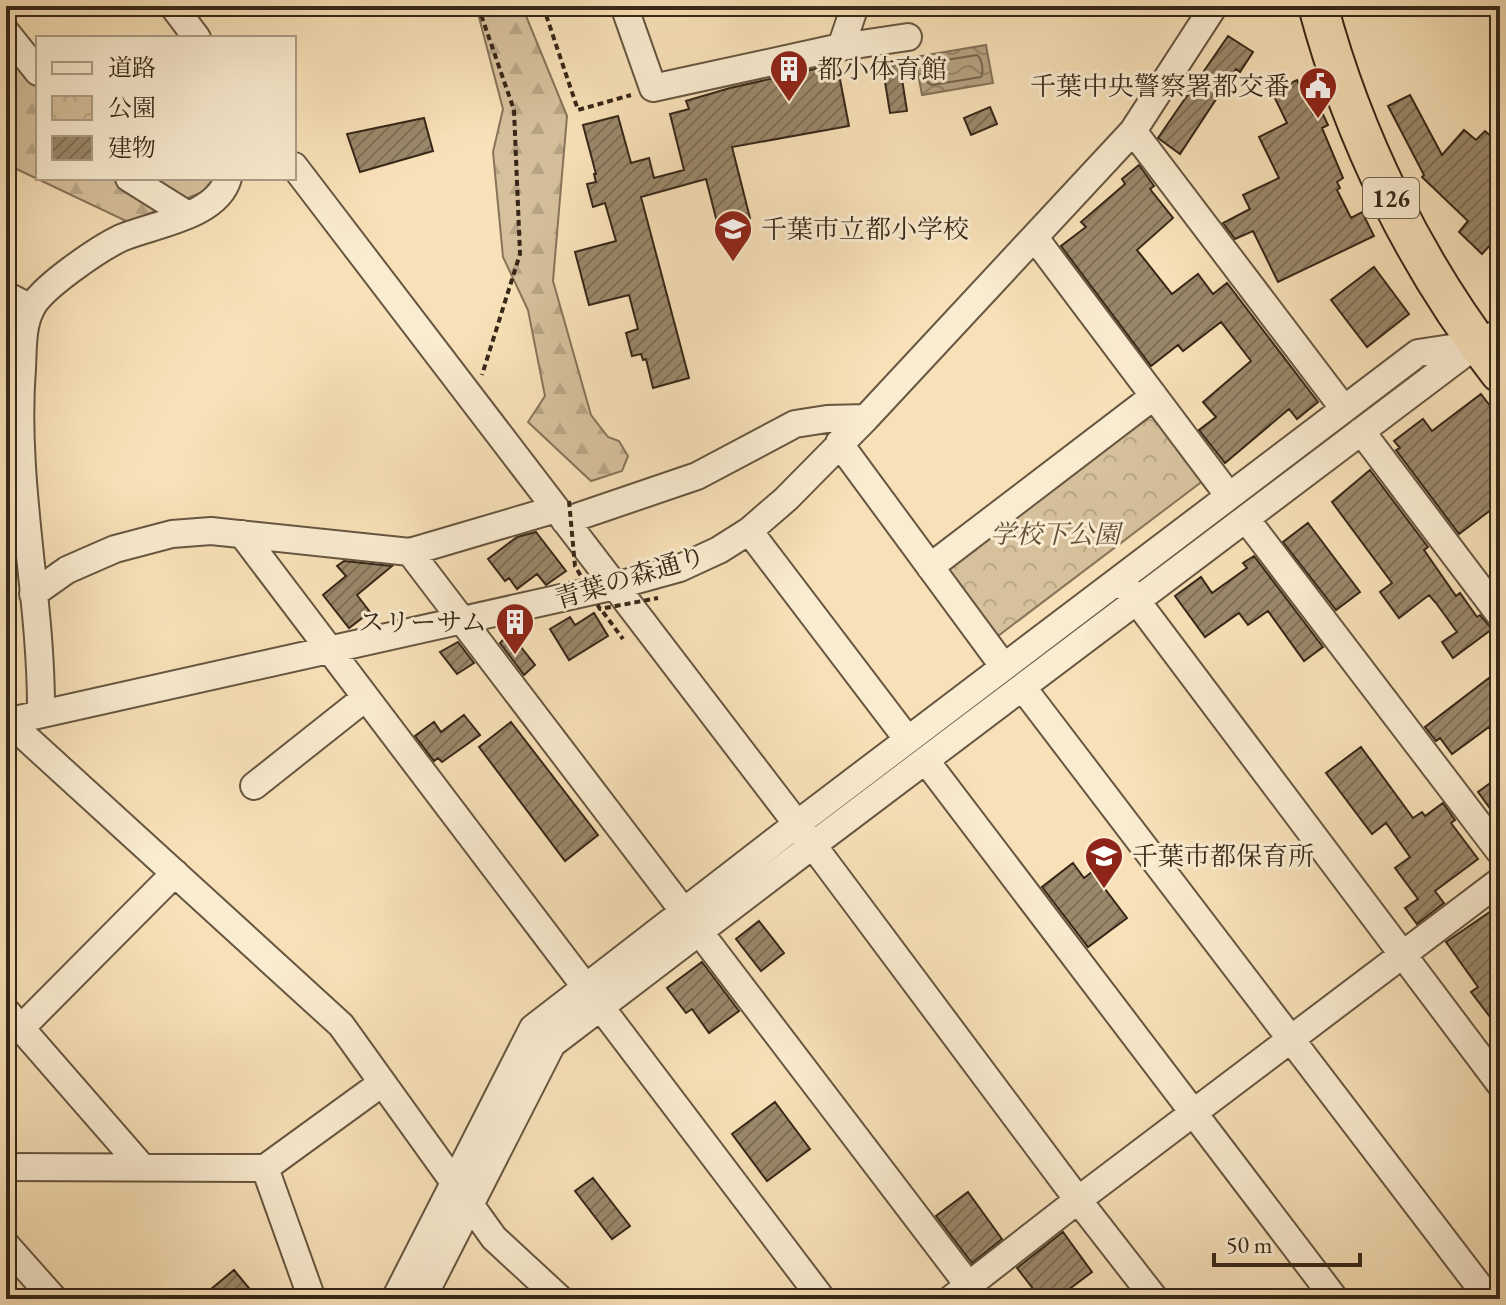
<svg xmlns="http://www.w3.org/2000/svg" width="1506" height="1305" font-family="'EB Garamond','Noto Serif JP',serif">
<defs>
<pattern id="forest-firs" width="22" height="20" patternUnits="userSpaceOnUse" patternTransform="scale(2)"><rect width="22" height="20" fill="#d7c19d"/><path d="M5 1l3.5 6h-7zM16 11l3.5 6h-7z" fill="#b9a686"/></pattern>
<pattern id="park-crowns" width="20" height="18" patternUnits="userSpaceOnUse" patternTransform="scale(2)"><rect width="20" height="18" fill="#d7c19d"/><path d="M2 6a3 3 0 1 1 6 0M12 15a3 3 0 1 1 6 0" fill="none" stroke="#b9a686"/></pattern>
<pattern id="water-waves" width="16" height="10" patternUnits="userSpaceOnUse" patternTransform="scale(2)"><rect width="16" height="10" fill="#b6a282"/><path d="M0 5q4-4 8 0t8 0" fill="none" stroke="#958469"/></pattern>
<pattern id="building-hatch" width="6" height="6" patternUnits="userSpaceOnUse" patternTransform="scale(2)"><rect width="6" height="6" fill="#9b886b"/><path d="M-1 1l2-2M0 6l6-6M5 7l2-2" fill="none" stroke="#7f6f57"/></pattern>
</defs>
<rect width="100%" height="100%" fill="#f8e1b8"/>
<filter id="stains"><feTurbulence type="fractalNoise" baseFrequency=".0025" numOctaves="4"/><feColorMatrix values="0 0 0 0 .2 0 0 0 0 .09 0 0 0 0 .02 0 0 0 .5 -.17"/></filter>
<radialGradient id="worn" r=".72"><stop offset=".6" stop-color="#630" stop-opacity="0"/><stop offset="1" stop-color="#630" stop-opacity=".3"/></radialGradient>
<path fill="url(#forest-firs)" stroke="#87745a" stroke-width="2" d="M476,6H522L567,116L553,281L591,415L608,437L619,441L628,456L622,471L591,481L528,422L545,396L528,310L503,257L493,152L503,109Z
M6,57L38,83V178H218L215,187L128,222L6,164Z"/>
<path fill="url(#park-crowns)" stroke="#87745a" stroke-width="2" d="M1142,409L1160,410L1208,477L998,636L949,570L952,552Z"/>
<path fill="url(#water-waves)" stroke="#837158" stroke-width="2" d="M986,45L993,83L922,95L915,57Z"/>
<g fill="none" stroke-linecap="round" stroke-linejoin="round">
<path stroke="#76644d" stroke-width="2" d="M977,55C982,58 984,72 981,77L932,85L928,83L925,67L927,63Z"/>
</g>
<path fill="url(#building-hatch)" stroke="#372718" stroke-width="2" d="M1228,36L1253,52L1240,72L1236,69L1180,154L1158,138Z
M899,60L907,111L890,113L882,63Z
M837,64L849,126L732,147L750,218L718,226L706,179L641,197L689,378L653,388L646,359L643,360L641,354L632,356L626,333L638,329L629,295L589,305L575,252L616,241L605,203L593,207L587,184L596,182L594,174H596L583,125L618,116L631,163L649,158L654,178L684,170L670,114L689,109L686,101L730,88Z
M1297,80L1313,114L1321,110L1328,125L1322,128L1343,178L1337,182L1340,188L1337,190L1351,218L1362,212L1374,236L1278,282L1253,231L1235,239L1223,223L1250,209L1243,195L1279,178L1259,137L1287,123L1272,92Z
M1410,95L1442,155L1464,130L1476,140L1485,131L1500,144V234L1482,254L1459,232L1468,221L1422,177L1424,175L1388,106Z
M990,107L997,124L971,135L964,118Z
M424,118L433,151L360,172L347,134Z
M1139,165L1154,186L1150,189L1173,218L1137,250L1172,294L1198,274L1213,294L1227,283L1318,402L1297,419L1289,409L1225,463L1199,430L1216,417L1203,402L1251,361L1221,322L1183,351L1178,345L1151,366L1061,246L1086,227L1081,222L1125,184L1122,179Z
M1374,267L1409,314L1367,347L1331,300Z
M1481,394L1500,419V423L1492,429L1500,439V503L1459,534L1396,450L1400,448L1394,441L1423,419L1432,431Z
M1370,470L1428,547L1424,550L1456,596L1460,593L1477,617L1480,615L1492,629L1453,658L1442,642L1457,632L1436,603L1429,595L1399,618L1380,592L1392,583L1332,502Z
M1308,523L1360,592L1336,610L1283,542Z
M536,532L566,571L546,585L537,574L517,589L509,578L505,581L488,559L517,537Z
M1254,556L1323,647L1304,661L1268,611L1248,625L1239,613L1205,637L1175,596L1201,577L1212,593L1247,568L1243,563Z
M344,561L392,566L357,595L370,612L349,628L323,595L346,576L337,566Z
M594,613L608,636L569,660L550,629L570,617L575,625Z
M510,633L535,665L524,675L500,643Z
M458,642L474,663L457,674L440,652Z
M1489,678L1500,693V742L1489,727L1452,754L1440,738L1436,741L1425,727Z
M464,715L480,735L442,762L438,758L434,761L415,736L434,722L441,732Z
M511,722L598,835L565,861L479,747Z
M1361,747L1413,818L1422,812L1425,816L1443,803L1455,820L1451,823L1478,859L1435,891L1444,903L1417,924L1405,908L1418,899L1395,868L1410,857L1386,823L1372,834L1326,773Z
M1500,776V822L1478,792Z
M1073,863L1084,878L1092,872L1127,918L1088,947L1042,887Z
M1500,905V1030L1471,992L1478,987L1446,942Z
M759,921L784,953L761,971L736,939Z
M702,962L739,1011L709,1033L692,1009L686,1013L667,988Z
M775,1102L810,1149L767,1181L732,1134Z
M593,1178L630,1226L612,1239L575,1191Z
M968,1192L1002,1239L972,1263L936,1216Z
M1063,1232L1092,1272L1056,1299H1041L1017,1268Z
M234,1270L258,1299H199Z"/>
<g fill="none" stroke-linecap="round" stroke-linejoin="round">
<g stroke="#675640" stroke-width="30">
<path id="minor" d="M173,6L197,38
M624,6L653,88L841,47L908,37
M6,32L38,72
M841,47L855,6
M1133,131L1344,409
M294,166L797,824L1078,1200L1155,1299
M129,178L188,215
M1035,238L1229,496
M6,295L31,308
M1361,431L1500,615
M839,443L1004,667
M1246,519L1500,852
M565,521L697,476L795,424L827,419L866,418
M749,531L908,740
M242,534L822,1299
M410,552L979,1299
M930,567L1154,396
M1127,588L1500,1084
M33,594L67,570L92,559L115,549L172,534L211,531L410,552L556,509
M1023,688L1489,1299
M41,714C42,598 13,485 22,368C23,349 22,326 31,309C40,288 100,248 121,238C154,224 217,217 228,178
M6,722L615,586L680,568L719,550L749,531L786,499L866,418L1133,131L1214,6
M9,722L341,1025L494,1238L560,1299
M926,761L1335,1299
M254,786L365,698
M6,1011L142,1167
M21,1028L175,873
M6,1167L265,1168L382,1083
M265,1168L312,1299
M6,1245L54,1299
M395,1299L533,1028L797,824L1418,353L1477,344
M422,1299L552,1044L813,845L1477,344L1500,332
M951,1299L1078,1200L1500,881"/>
</g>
<g stroke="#372718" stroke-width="42">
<path id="highway" d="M1318,6C1353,137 1416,266 1500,373"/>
</g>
<path stroke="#372718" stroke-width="4" stroke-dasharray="6 4" stroke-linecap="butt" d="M478,6L514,110L520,254L482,375
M543,6L578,110L631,95
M603,612L623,639"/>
<use href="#minor" stroke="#faecd1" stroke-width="26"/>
<use href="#highway" stroke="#f8e1b8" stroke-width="38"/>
<path stroke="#372718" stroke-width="4" stroke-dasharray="6 4" stroke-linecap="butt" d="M569,501L575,566L600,609L658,598"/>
</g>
<defs>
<g id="building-pin" transform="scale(2)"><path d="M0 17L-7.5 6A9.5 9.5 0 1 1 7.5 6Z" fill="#8f2418" stroke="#faecd1"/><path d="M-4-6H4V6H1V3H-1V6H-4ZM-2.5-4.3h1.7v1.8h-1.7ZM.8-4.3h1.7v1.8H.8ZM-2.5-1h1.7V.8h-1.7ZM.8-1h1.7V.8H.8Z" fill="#fff"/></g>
<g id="civic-pin" transform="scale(2)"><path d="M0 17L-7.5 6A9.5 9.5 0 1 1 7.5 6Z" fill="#8f2418" stroke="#faecd1"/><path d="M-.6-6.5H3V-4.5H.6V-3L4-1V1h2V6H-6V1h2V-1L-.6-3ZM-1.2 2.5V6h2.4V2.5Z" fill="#fff"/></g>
<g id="school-pin" transform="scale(2)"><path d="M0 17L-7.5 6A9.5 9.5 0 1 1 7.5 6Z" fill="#8f2418" stroke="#faecd1"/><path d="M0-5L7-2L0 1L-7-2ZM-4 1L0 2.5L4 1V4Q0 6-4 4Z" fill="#fff"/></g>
</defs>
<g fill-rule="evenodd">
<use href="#building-pin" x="789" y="69"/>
<use href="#civic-pin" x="1318" y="86"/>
<use href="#school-pin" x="733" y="229"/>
<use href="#building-pin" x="515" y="622"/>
<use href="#school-pin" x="1104" y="856"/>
</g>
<g text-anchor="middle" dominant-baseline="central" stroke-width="6" stroke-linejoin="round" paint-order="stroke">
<rect fill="#faecd1" stroke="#726250" stroke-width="2" x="1363" y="178" width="56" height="40" rx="6"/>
<g font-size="24" font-weight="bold" fill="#372718">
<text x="1391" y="198">126</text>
</g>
<g font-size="26" fill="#372718" stroke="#faecd1" text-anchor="start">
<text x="817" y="69">都小体育館</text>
<text x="1290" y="86" text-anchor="end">千葉中央警察署都交番</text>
<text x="761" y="229">千葉市立都小学校</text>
<text x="487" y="622" text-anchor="end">スリーサム</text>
<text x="1132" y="856">千葉市都保育所</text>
</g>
<g font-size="26" font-style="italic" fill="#5f4e39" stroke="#faecd1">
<text x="1055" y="534">学校下公園</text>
</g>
<g font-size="26" fill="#372718" stroke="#faecd1">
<text transform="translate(630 577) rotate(-17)">青葉の森通り</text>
</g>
</g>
<rect width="1506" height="1305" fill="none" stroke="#f8e1b8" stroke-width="32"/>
<rect x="8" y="8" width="1490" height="1289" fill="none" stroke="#372718" stroke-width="4"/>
<rect x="16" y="16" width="1474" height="1273" fill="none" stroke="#372718" stroke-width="2"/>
<rect x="36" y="36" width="260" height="144" fill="#faecd1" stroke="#ac9d87" stroke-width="2"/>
<rect x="52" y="62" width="40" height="12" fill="#faecd1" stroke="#ac9d87" stroke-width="2"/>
<text x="108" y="76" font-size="24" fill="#372718">道路</text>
<rect x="52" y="96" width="40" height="24" fill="url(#park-crowns)" stroke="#ac9d87" stroke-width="2"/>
<text x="108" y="116" font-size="24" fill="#372718">公園</text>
<rect x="52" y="136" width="40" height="24" fill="url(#building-hatch)" stroke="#ac9d87" stroke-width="2"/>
<text x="108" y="156" font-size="24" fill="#372718">建物</text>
<path d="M1214 1253v12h146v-12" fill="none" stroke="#372718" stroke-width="4"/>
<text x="1226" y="1253" font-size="24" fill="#372718" stroke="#faecd1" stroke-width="6" paint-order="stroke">50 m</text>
<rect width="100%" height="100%" filter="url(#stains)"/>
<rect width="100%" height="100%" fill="url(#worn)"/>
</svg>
